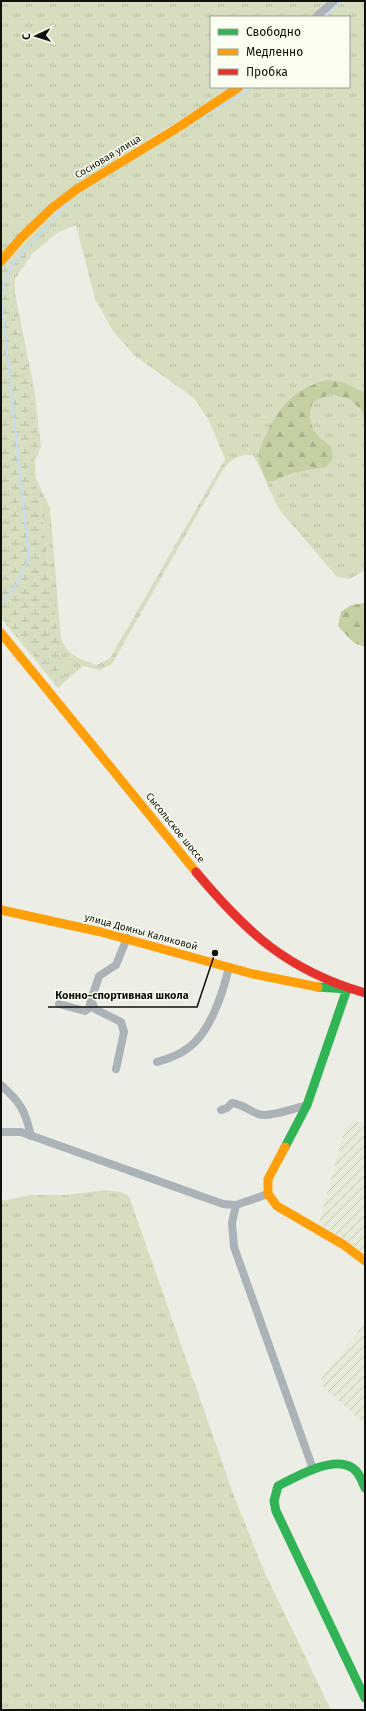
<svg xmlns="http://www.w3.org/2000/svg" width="366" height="1711" font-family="'Fira Sans',sans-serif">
<defs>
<pattern id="industrial-furrows" width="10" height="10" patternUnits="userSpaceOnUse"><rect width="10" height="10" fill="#e6ebd9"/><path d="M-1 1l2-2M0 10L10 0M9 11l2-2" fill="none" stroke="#c4c8b9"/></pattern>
<pattern id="grass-tufts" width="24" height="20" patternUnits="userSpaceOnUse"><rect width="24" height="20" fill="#d7dec0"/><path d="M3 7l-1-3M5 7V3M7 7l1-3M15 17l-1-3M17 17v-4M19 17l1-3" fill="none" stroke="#b8bda4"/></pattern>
<pattern id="forest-firs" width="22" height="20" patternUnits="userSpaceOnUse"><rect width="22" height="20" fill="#c4cfa2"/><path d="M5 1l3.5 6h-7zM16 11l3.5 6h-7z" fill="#a7b18a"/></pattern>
<pattern id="wetland-marsh" width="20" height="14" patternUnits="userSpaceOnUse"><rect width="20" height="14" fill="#d7dec0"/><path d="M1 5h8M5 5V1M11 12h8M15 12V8" fill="none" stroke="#b8bda4"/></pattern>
</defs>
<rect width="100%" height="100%" fill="#eceee5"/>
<path fill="url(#industrial-furrows)" d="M353,1121L365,1123V1254L319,1223L345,1128Z
M365,1323V1424L322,1386L321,1379Z"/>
<path fill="url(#grass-tufts)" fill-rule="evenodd" d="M1,1H328L311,17H211V87H232L75,186L1,255Z
M339,1H365V392L358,388L311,384L274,481L292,473L326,467L333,459L331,448C315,434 305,424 313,402L331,394L351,400L362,411L365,426V570L350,579L337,577L279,509L254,456C239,452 229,461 221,473L112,664L100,670L83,666L58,688L1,618V615L55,681L61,657L40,501L33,478V463L38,445L32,392L9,294C9,277 18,267 29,254L23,245L1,270V266L55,211L79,192L176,133L246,87H349V17H322ZM76,225L95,299L113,331L135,356L194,398L208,419L225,459L110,658L97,665C79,658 68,657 61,638L50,508L36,479L35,461L41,447L35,394L15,293V279L32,254L57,233Z
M106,1190L121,1192L129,1196L233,1493L263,1569L331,1710H1V1201L30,1195H66Z"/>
<path fill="url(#forest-firs)" d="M326,380L342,382L365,392V426L362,411L351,400L331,394L313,402C305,424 315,434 331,447L333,459L326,467L293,473L274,481H267C263,473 258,464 259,454C259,449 263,442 265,437C278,407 294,389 326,380Z
M365,603V647L354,643L338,626L341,612L351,605Z"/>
<path fill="url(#wetland-marsh)" d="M28,243L31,248C23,266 9,271 9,294L32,392L38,445L33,463V478L40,501L61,657L63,678L58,683L55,681L1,615V270L23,245Z"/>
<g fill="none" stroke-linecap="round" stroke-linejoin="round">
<path stroke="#c6dcf2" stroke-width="2" d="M324,17L341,1
M200,119L240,95L250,87
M2,604L17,583L29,558L1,297L5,280L11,266L69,202"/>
<path stroke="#abb2b8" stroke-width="8" d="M316,17L334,1
M59,1004L85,1011L89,1008L91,1000
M157,1062C168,1059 179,1055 188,1048C210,1033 223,993 229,967
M116,1069L124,1032L121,1022L95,1009L91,1000L99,976L116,965L127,938
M1,1085C21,1103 25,1110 31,1136
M221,1110L227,1108L232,1103C244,1105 248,1110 258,1114C268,1118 296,1108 307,1105
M1,1132H21L223,1204L236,1205L268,1194
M236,1205L232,1223L234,1247L313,1469"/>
<path stroke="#30b455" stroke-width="9" d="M285,1147L307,1105L347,989L318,987
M365,1488C362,1481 359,1471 351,1467C332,1456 295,1477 278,1486L274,1501L276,1511L365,1698"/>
<path stroke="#ff9f0a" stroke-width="9" d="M1,261L22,237L52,208L77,189L174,130L239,87
M1,633L196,872
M1,910L101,932L253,974L318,987
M285,1147L268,1179V1194L277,1206L344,1245L365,1261"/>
<path stroke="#e5322d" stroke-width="9" d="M196,872C247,933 287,970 365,993"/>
</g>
<g text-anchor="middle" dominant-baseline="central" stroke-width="3" stroke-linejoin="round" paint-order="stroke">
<g font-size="10" fill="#10110c" stroke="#fbfff1">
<text transform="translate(108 157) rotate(-31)">Сосновая улица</text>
<text transform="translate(175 828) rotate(51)">Сысольское шоссе</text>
<text transform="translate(141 932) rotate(15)">улица Домны Каликовой</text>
</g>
</g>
<path fill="none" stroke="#10110c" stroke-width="1.5" d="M215 953L197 1007H48"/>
<circle fill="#10110c" stroke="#fbfff1" stroke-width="1.5" cx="215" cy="953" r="4"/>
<g font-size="11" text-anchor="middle" font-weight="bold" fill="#10110c" stroke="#fbfff1" stroke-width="3" stroke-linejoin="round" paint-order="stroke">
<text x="122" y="999">Конно-спортивная школа</text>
</g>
<rect width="366" height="1711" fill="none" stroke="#10110c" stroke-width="4"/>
<rect x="210" y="16" width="140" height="72" fill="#fbfff1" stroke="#9da095"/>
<rect x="218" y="29" width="20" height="6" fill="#30b455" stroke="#9da095"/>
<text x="246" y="36" font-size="12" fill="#10110c">Свободно</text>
<rect x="218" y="49" width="20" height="6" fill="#ff9f0a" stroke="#9da095"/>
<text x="246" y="56" font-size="12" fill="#10110c">Медленно</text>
<rect x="218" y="69" width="20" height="6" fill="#e5322d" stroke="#9da095"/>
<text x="246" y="76" font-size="12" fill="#10110c">Пробка</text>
<g transform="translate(36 36) rotate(266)" stroke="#fbfff1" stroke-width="3" paint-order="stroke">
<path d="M0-3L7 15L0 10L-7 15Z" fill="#10110c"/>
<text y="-6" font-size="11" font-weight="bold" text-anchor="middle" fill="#10110c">С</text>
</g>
</svg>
